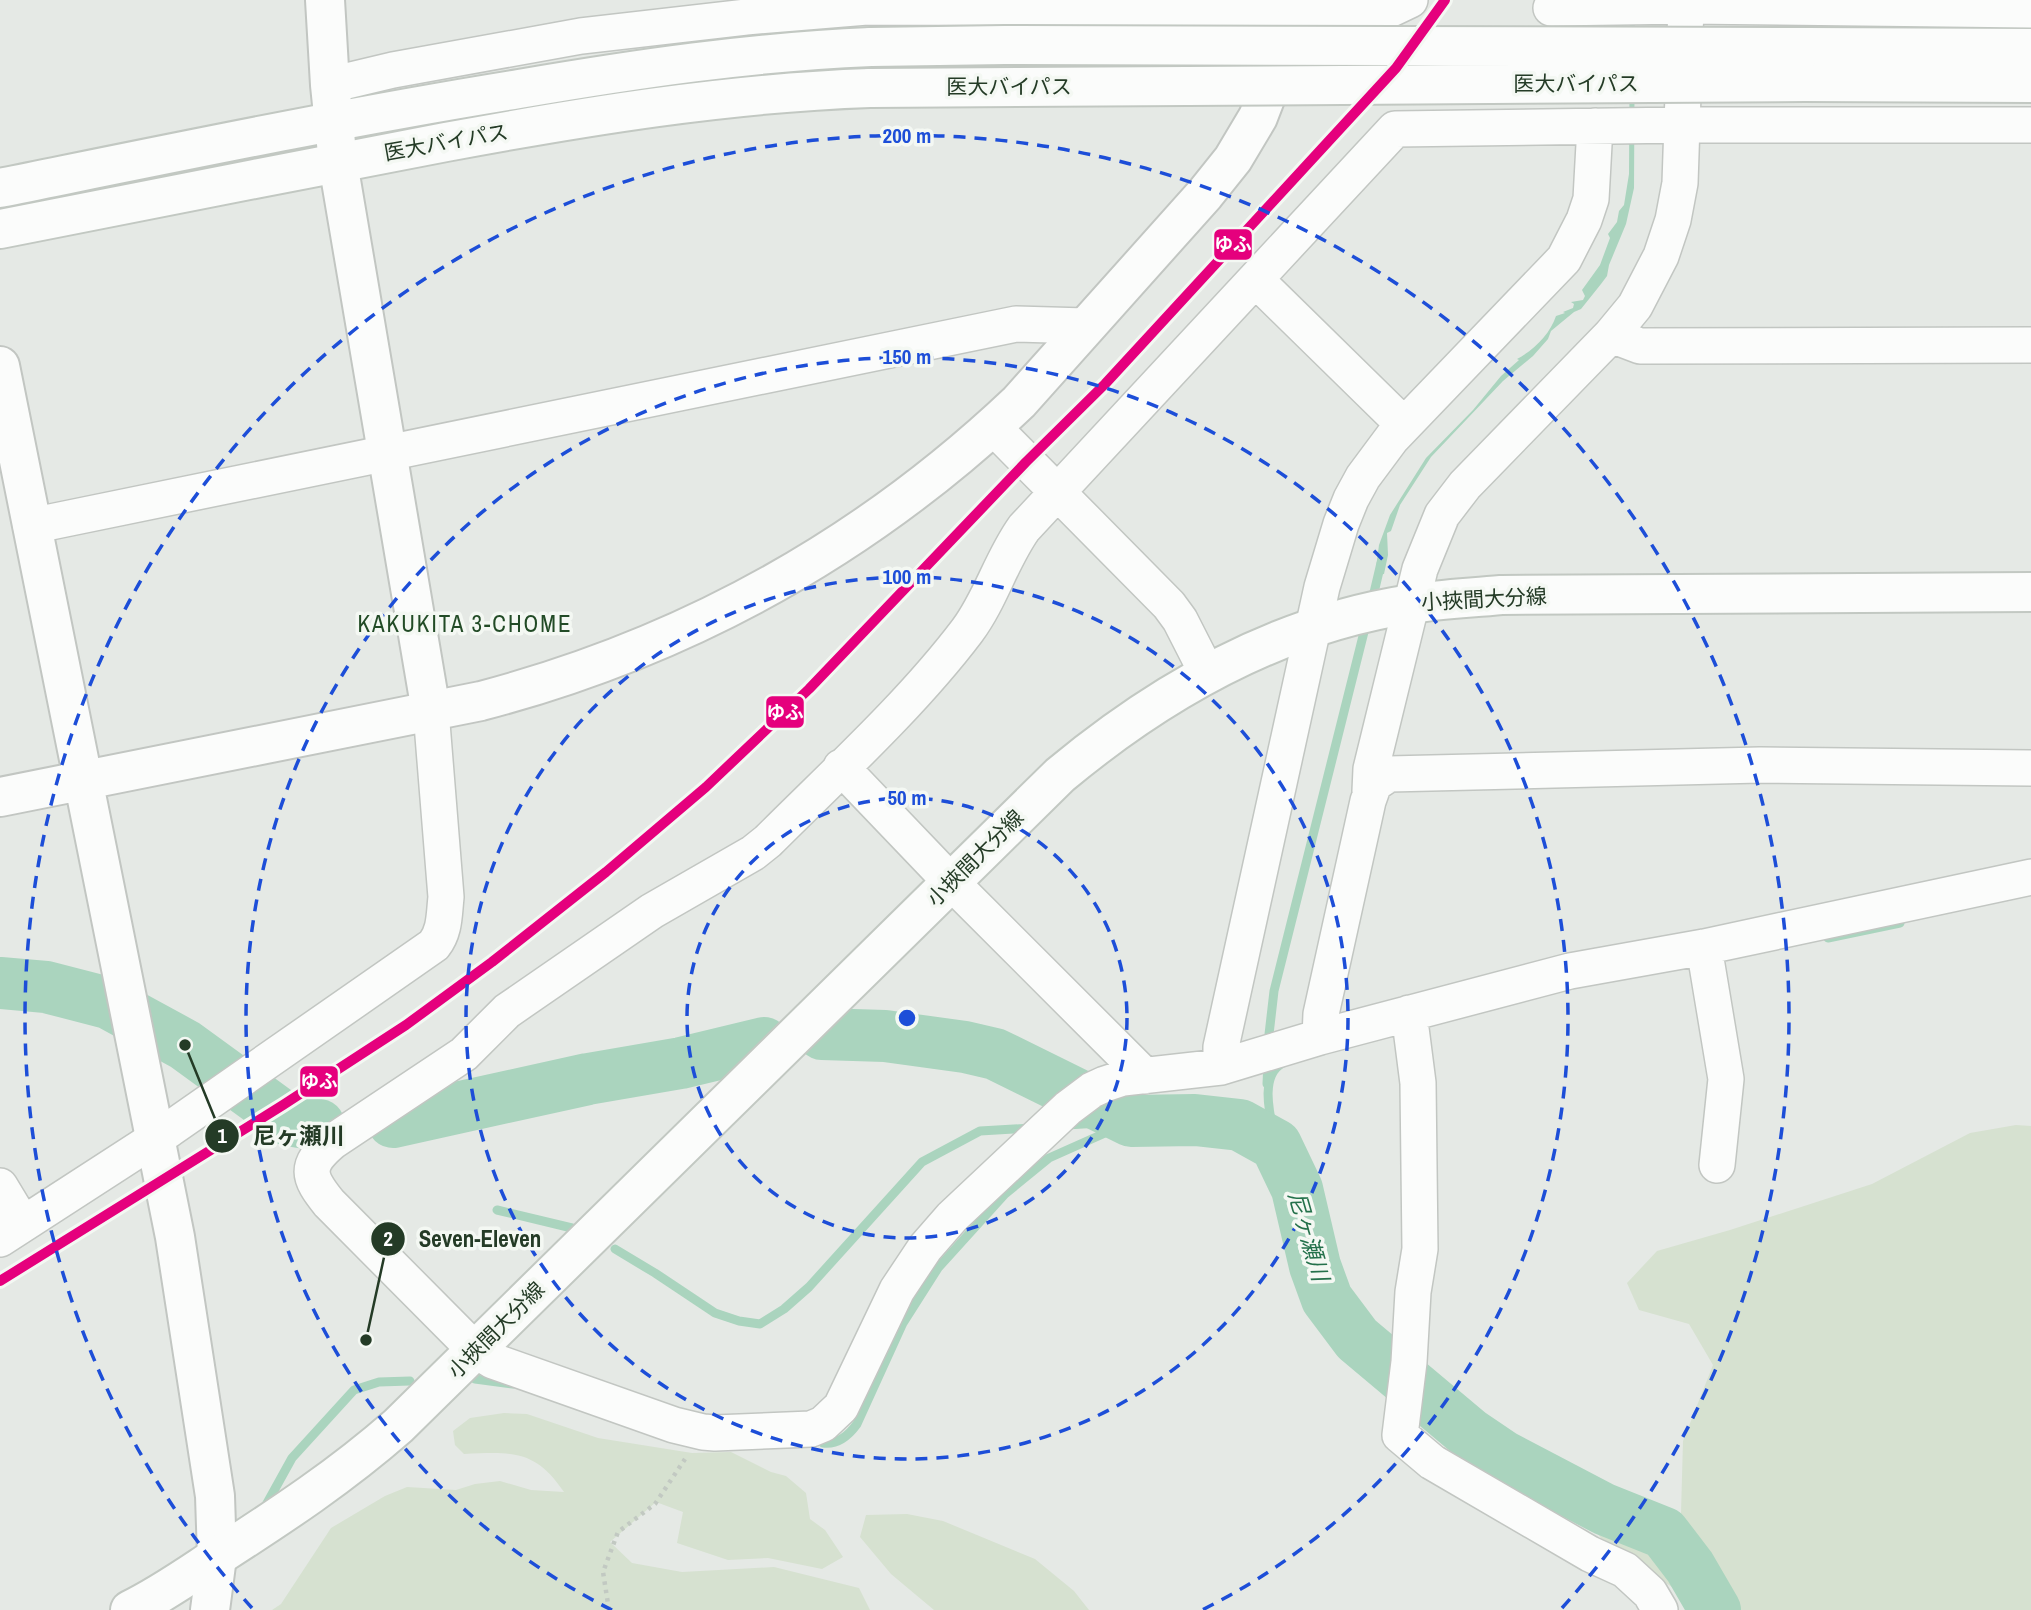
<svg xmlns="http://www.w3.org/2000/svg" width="2031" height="1610" font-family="'Archivo Narrow','Noto Sans JP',sans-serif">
<rect width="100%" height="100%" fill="#e5e9e5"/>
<path fill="#d6e1d0" d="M2016,1125L2031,1126V1610H1710L1608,1548L1590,1523L1617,1514L1681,1513L1683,1441L1713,1365L1689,1324L1639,1310L1627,1283L1657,1251L1730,1230L1872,1184L1970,1133Z
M504,1413L527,1414L598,1438L692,1453L731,1452L771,1472L786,1476L806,1493L810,1519L825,1530L843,1557L822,1569L768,1558L728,1560L677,1543L683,1512L656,1502L610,1542L632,1563L682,1572L774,1567L859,1588L870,1610H272L281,1604L331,1528L385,1496L407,1487L456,1490L475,1484L500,1481L531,1490L564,1492C535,1449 512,1452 464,1454L455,1445L453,1431L470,1418Z
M907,1514L943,1521L1035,1559L1074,1591L1089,1610H934L891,1574L860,1537L866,1515Z"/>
<path fill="#aad4be" d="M1630,0H1635L1634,188L1626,224L1609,265L1607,276L1601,284L1581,309L1574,312L1551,331L1548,339L1533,356L1503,381L1431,457L1400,505L1391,531L1387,533L1388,555L1384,574L1375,575L1379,545L1390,515L1426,458L1473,410L1501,376L1519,360L1517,359C1534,350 1550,334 1556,316L1565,313L1563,312L1573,308L1574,304L1571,302L1583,300L1585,296L1582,290L1600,265L1610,238L1608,234L1617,222L1619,211L1624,205L1629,174Z"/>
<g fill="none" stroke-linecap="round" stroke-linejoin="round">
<path stroke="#aad4be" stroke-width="9" d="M1372,601L1381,563
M1828,938L1900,923
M1268,1043L1274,991L1366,624
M1267,1084L1268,1061
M1067,1125L1131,1121
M1276,1145C1272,1122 1257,1076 1283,1063
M497,1210L572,1228
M615,1249L655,1273L715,1313L739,1321L760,1324L784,1309L809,1287L922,1162L980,1131L1032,1128
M475,1379L513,1384
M823,1443C838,1445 849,1435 857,1424L903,1323L938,1268L1005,1194L1049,1158L1123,1125
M266,1505L292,1458L354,1390L379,1382L410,1381"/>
<path stroke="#aad4be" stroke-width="52" d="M0,983L46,987L108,1003L185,1045L288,1120L319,1125
M822,1034L885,1036L965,1047L995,1054L1131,1121L1195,1120L1240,1125L1276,1145L1297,1189L1315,1266L1327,1299L1357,1339L1469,1433L1503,1456L1604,1509L1664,1533L1690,1567L1715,1610
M393,1122L588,1079L681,1063L764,1043"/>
<g stroke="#c2c6c2" stroke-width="38">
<path id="minor" d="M1551,8L1686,6L2031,10
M330,85L393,70L581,36L746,17L867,7L1186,8L1387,11L1410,0
M2031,125H1683L1395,129L1024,528C1001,560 991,599 967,631C911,705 834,775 768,841L753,853L652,911L507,1011L464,1054L332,1142C304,1166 308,1177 329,1203L475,1350L493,1361L674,1425L703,1432L715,1433L811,1429L823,1424L841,1407L897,1290L925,1248L952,1217L1068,1108L1092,1090L1105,1084L1123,1078L1221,1067L1320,1037L1570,971L1704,947L2031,877
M1256,280L1404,425
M1611,335L1640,346L2031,345
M992,426L1169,605L1180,620L1207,673
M31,526L1016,324L1086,326
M841,767L951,882L1145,1076
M1370,791L1371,769L1420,569L1442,515L1465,485L1611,335L1635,306L1661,256L1673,220L1680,183L1686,6
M1704,947L1726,1079L1717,1165
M1409,1013L1418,1083L1420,1249L1413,1292L1409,1362L1400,1435L1432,1462L1590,1554L1625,1570L1650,1593L1660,1610
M1320,1037L1321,1014L1368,801L1374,784L1389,774L1760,765L2031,768
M1221,1067V1047L1322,587L1341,524L1351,499L1363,477L1392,438L1564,259L1584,220L1591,199L1595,126
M0,1186L23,1224
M0,1239L170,1129L434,945C445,931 444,915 446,897L431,711"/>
</g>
<g stroke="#c2c6c2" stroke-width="42">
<path id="tertiary" d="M325,0L330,85L338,163L431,711
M1686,6V0
M0,366L175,1237L215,1496L217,1557L210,1610
M0,797L481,701C686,647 865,548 1019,402L1205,194L1233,159L1258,117L1303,0"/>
</g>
<g stroke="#c2c8c2" stroke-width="42">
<path id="secondary" d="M1805,47L2031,48
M1805,82L2031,83
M0,188C173,153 345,117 519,89C636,69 752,52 871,47
M0,229C149,200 297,170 446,142C586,116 727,93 870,88
M130,1610C161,1595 189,1575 218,1556C282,1515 341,1476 398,1426L1060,775C1161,691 1279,624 1411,604C1441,599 1471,598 1501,595L2031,592"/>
</g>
<path stroke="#c2c9c2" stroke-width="4.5" stroke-dasharray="3.5 5" stroke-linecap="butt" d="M609,1610L603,1572L618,1532L655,1504L685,1459"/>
<use href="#minor" stroke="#fbfcfb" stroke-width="35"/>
<use href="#tertiary" stroke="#fbfcfb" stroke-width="38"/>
<use href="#secondary" stroke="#fbfcfb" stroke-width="38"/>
<g stroke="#c2c8c2" stroke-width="42" stroke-linecap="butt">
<path id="secondary-bridge" d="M871,47L1005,45L1805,47
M870,88L1805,82"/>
</g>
<use href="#secondary-bridge" stroke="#fbfcfb" stroke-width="38"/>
<g stroke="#f4f8f3" stroke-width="16">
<path id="rail-1" d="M0,1281L283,1105L406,1025L492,962L606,872L706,787L809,689L1026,462L1105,384L1396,68L1445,0"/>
</g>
<use href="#rail-1" stroke="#e5007d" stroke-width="10"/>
</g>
<g fill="none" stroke="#1d4ed8" stroke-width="3.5" stroke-dasharray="12 9">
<circle cx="907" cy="1018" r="220"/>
<circle cx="907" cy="1018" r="441"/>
<path d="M612 1610A661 661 0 1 1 1202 1610"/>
<path d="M252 1608A882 882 0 1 1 1562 1608"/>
</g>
<g text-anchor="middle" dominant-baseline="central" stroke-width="7" stroke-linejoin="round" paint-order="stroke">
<g font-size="21" fill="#243b26" stroke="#f4f8f3">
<text x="1576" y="83">医大バイパス</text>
<text x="1009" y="86">医大バイパス</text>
<text transform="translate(446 142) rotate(-10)">医大バイパス</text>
<text transform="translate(1484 599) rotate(-3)">小挾間大分線</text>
<text transform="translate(975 858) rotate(-45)">小挾間大分線</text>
<text transform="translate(496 1330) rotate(-45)">小挾間大分線</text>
</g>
<g font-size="23" letter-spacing="2" fill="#224b26" stroke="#f4f8f3">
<text x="465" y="623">KAKUKITA 3-CHOME</text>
</g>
<g font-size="23" font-style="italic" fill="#24714b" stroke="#f4f8f3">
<text transform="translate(1309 1236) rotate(74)">尼ヶ瀬川</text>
</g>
</g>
<circle cx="907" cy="1018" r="10" fill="#1d4ed8" stroke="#f4f8f3" stroke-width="3.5"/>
<g font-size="21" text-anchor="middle" font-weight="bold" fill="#1d4ed8" stroke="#f4f8f3" stroke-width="7" stroke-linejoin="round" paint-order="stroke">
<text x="907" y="143">200 m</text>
<text x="907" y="364">150 m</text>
<text x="907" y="584">100 m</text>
<text x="907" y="805">50 m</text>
</g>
<path fill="none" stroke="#243b26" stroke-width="2.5" d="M185 1045L222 1136M366 1340L388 1239"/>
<g fill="#243b26" stroke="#f4f8f3" stroke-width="2.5">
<circle cx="185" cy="1045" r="7"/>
<circle cx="366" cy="1340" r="7"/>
<circle cx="222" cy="1136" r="18"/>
<circle cx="388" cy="1239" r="18"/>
</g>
<g font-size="21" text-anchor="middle" font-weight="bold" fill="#fff">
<text x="222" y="1143">1</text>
<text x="388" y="1246">2</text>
</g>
<g font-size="23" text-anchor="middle" font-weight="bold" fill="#243b26" stroke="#f4f8f3" stroke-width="7" stroke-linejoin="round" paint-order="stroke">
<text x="299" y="1144">尼ヶ瀬川</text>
<text x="480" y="1247">Seven-Eleven</text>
</g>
<g stroke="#f4f8f3" stroke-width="2.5">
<rect x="1213" y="228" width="40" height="33" rx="7" fill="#e5007d"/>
<rect x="765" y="695" width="40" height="34" rx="7" fill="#e5007d"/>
<rect x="299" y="1065" width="40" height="33" rx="7" fill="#e5007d"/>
</g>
<g font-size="19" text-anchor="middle" font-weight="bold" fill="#fff">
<text x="1233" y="251">ゆふ</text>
<text x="785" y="719">ゆふ</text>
<text x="319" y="1088">ゆふ</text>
</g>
</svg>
